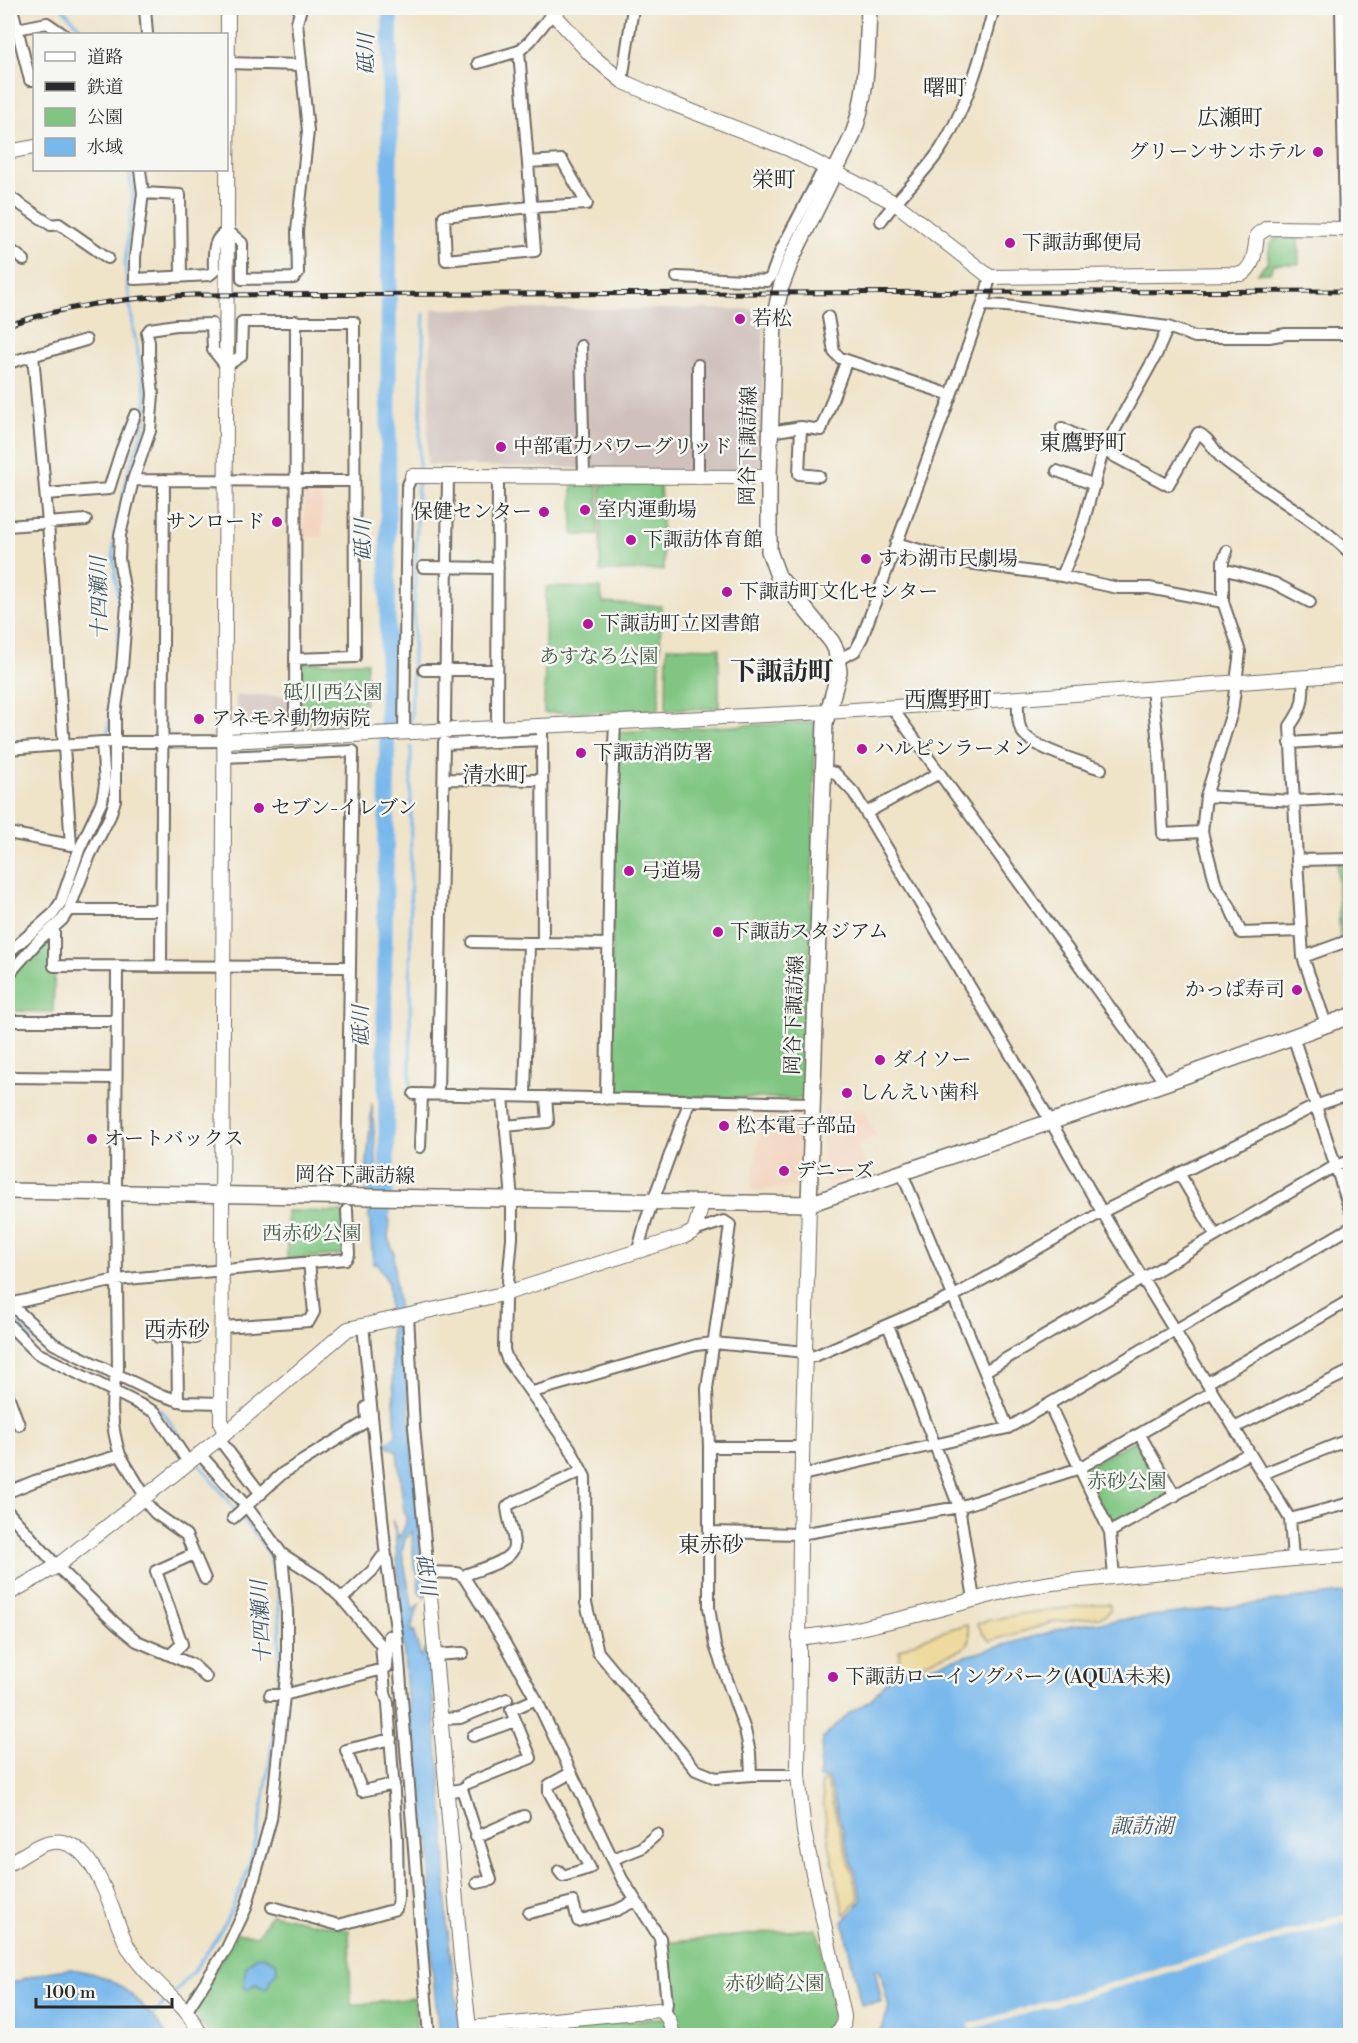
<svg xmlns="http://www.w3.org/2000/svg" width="1358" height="2043" font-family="'Libre Bodoni','Noto Serif JP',serif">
<rect width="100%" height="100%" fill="#f6f6f2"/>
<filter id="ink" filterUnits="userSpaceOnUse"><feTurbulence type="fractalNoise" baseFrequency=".0167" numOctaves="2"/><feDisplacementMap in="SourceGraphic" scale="12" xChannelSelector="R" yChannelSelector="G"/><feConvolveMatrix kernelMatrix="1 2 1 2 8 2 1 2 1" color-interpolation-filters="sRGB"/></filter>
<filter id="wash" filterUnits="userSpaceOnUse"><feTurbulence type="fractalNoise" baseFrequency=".008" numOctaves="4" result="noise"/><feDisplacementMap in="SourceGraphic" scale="24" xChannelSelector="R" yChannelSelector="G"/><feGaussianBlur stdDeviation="1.35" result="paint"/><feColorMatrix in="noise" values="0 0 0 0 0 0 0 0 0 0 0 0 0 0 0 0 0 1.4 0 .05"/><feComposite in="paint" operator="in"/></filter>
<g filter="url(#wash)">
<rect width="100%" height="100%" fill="#efe3c8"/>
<path fill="#f3d4bf" d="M304,489H323L322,537H303Z
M769,1108H805L801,1184L797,1188L751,1190L761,1126Z
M823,1109L863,1110L877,1136L858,1145L867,1171L830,1184L821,1177Z"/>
<path fill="#cfc0bb" d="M432,309H764L762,464L754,472L427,465Z
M236,695L291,696V717L288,720L240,722L236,719Z"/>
<path fill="#80c682" stroke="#567856" stroke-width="1.5" d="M1282,233H1298L1299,264H1273L1270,273H1258L1268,262L1270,244Z
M660,483L664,570L600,571L601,485Z
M598,485V535H573L572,486Z
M546,587L600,588L603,603L661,606L659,710L544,713Z
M667,647L719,648V708L666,710Z
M367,662L363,725L299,723L300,663Z
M813,722L815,724L813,847L805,1099L609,1095L616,732Z
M1350,862V937L1340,940L1337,863Z
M56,934L53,1012L8,1011V985L17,967Z
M287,1211L344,1212L346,1254L287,1260Z
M1138,1438L1170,1494L1115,1526L1110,1525L1085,1473L1087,1467Z
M271,1914L349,1930L351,2005L414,1998L417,2035H210L191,2010L237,1933L257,1936Z
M817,1928L835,2014L846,2035L485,2036L677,2016L676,2005L669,2001L663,1943Z"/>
<path fill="#eeda9e" stroke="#8c8264" stroke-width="1.5" d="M1096,1604H1110V1610L1106,1615L1099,1617L1054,1622L991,1641L983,1634L977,1623L1020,1614Z
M967,1624C970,1635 973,1641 963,1649L918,1665L908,1667L899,1663V1650L923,1638Z
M826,1780L859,1898L844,1915L829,1843L821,1783Z"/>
<path fill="#78b8ec" stroke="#52728c" stroke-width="1.5" d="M372,1103L377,1175L390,1222L388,1238L394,1253L395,1281L403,1343L426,1598L419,1593L418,1575L414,1566L412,1531L405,1539L402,1552L413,1611L420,1603L412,1625V1632L415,1631V1637L421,1657L425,1649L429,1655L445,1831L447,1924L461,2035H439L428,1923L431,1913L430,1840L426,1839C424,1829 421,1820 420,1810C418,1789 423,1769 411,1750L395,1531L392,1520L399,1538C403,1530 410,1521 404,1511L397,1451L385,1444L396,1435L388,1282L377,1263L373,1264L366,1175Z
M1350,1592V2035H880L889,2008L880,1971L878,1969L875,1971L882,2002L861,2005L843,1922L862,1899L828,1778H819L823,1738L849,1713L871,1700L894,1671L917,1670L1071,1626Z
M263,1956L276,1962L277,1971L270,1980L268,1988L264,1989L256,1984L249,1989L245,1988L244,1980L246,1966L256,1957Z
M72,1969C118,1976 140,1999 167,2035H8V1985C29,1976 48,1970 72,1969Z"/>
<path fill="#efe3c8" d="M1350,1913V1920L970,2030L969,2024Z"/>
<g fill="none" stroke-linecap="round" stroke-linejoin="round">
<path stroke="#78b8ec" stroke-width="3" d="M62,8L86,34
M419,467L424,314
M411,722L418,483
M110,779L108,731L117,663L120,614L113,553L115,532L127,477L145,423L146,396L133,328L125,264L133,195L129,170
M83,858C92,833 107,813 110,786
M8,963L35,938
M410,1084L411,747
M8,1316L51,1355
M116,1387L152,1404L165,1415L192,1454
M198,1462L236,1511
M174,1993C202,1964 225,1927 240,1890C260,1843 265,1792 272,1743C277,1698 282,1655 279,1610C278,1596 278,1579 273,1565C268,1547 252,1531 240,1516
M152,2020V2016L167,2000"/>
<path stroke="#78b8ec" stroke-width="16" d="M383,1212L387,1171L384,979L387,777L390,8"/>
</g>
</g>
<g filter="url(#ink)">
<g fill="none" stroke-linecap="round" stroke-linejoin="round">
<g stroke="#706b62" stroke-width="14">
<path id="minor" d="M12,8L30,80H34
M145,8L147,34
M1341,8L1345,228
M17,29L47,23L63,34
M519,51C524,118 530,184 535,251L446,260L444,216L531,207L587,204L562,160L528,162
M226,63L301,65
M478,63L519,51L530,41L552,14
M622,81L633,8
M140,170L143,193L135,257V279L209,275L214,271C214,255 211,238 228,231L242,243V279L294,278L298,273L297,231L308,131L297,23L301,8
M143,193L180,195L181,276
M8,204L11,198L51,225L59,224L108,258
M881,221C899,196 924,174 940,150C966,110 982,54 994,8
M8,248L24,260
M677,277L767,281L771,277L781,250L824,168
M982,305L1006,306L1168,327L1195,337H1269L1286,334H1350
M828,317L834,352L840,358L951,395
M581,346L584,476
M8,363L86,340
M801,427L799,474L819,476
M1062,428L1168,485L1198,433C1209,437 1214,452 1223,459C1265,492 1313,517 1350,553
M770,432L801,427L821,430L846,362
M1057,471L1095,485
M698,477V365
M133,480L354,481
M46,494L109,489L121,451L135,415
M8,526L86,520
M896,543L961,562L1062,576L1118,588H1149L1223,602L1240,652L1232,712L1206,796L1202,832L1216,885L1229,905L1241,933L1301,931
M423,567L498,568
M1223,569L1274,583L1310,602
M1062,576L1081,531L1103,451L1156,355L1168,327
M1223,602V561L1227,551
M839,659L855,651L862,638L951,395L985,297L990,277
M424,670H497
M1152,689L1159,753L1163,834L1202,832
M1018,699C1018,707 1017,718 1020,727C1025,747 1082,762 1101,769
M892,708L1165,1083
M445,721L448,475
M225,728L290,725L295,719L296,321
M497,729L498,475
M404,733L407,487L412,476
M1290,743L1350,739
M444,744L542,740
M8,749L102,742L224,741
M224,757L353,751L347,1181
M823,770L835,773L854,793L1051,1122L1102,1212L1290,1519L1293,1559
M444,779L542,780
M1206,796L1294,801L1350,798
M866,813L939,773
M8,833L71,845L48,523L33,355
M1297,860L1290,726C1303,708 1304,699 1303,677
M69,910H161
M54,927V966L350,967
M473,942L529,943
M543,943L608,944
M8,953L53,914L61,902L79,850L102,801L105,784L102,742
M1303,957L1350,940
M161,965L164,480
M117,966L116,1192L118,1369C109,1396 111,1428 120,1455
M8,975L39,940L62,920L69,910L90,855L110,816L115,800V714L122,668L127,605L119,559L120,535L133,480L150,431L153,394L149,357V342L147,333L150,329L176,325L212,324L213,350L226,366L241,356L242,322H354L355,657L295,659
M8,1021H116
M1326,1024L1303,957L1297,860L1350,859
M1293,1036L1350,1210
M8,1077L116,1078
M414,1094L813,1103
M438,1094L444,742
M503,1096L512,1200V1238L507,1293L505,1300L504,1350L507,1359L570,1448L585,1477L586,1603L598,1652L696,1770L716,1778L751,1775H798
M525,1096L529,943H543L542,727
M606,1099L610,835L615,723
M505,1126L548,1122L546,1097
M420,1147L422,1094
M902,1173L1008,1428
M1179,1173L1216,1236
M694,1231L724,1221L730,1225L707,1389L709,1447V1607L715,1646L745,1730L750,1753L751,1775
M638,1250L646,1220L690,1100
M8,1302L54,1344L155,1393L183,1402L222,1403
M11,1306L18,1302L116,1280L346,1259L349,1254L347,1210
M408,1315L414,1427L428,1572L457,1573L464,1577L503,1640L536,1699L622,1879L660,1938L667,2003L665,2013
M8,1324L37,1353L155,1412L188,1462
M363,1325L386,1557L397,1636L429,2036
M888,1325L959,1507L974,1599
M222,1327L309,1321L314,1312L309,1262
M158,1337L177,1336
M805,1358L815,1356L954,1296L1102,1212L1315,1106L1350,1094
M985,1371L1335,1166L1350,1161
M1207,1383L1350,1300
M533,1392L696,1345L714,1343L805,1352
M8,1395L19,1425
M178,1401L177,1336L195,1338
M1049,1404L1110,1532L1249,1453
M1234,1428L1350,1371
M1140,1435L1175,1496
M219,1439L261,1494
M709,1447H802
M1262,1474L1350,1439
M802,1475L1008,1428L1350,1228
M8,1492L35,1481L120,1455L145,1496
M142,1498L155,1513L186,1535L205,1579
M8,1512L57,1566L116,1624L137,1641L193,1665L206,1677
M233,1518L283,1473L367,1421L366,1407
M1290,1519L1350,1503
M710,1532L800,1534L959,1507L1080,1468L1212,1392
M1110,1532L1114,1577
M464,1577L467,1574C480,1569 514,1561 514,1545C514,1533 508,1520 507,1507L510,1504L582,1471
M342,1599L372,1571L382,1557H386
M170,1655L182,1644L156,1571L194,1554
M435,1655L463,1653
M270,1695H284L383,1669L387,1667L389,1636H397
M441,1719L460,1718L507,1699
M473,1736L515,1721
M391,1739L346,1750L362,1791L394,1784
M468,1783L531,1758L511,1710L536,1699
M447,1792L462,1789L491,1880L477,1883
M476,1837L524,1816
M613,1859L641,1848L657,1834
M559,1871L563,1876L590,1868L549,1792V1785L571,1773
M272,1907L339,1925L396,1909L398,1899L397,1838L388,1703L385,1693L381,1645L342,1599L321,1579L282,1554
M529,1913L573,1902L578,1921L617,1910L635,1901
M186,2012L227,1948L246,1908L271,1819L287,1667V1612L282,1554L247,1507L199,1453"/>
</g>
<g stroke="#706b62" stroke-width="16">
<path id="tertiary" d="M548,8L591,55L622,81L673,104L789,149L895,203L990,277L1242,274C1255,265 1255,250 1257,235L1267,228L1350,229
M8,152L34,147
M412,476L769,477
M224,741L827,712L1350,674
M809,1204L800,1534L798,1775L804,1832L844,2016L843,2027L833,2036
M225,1434L221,1424L228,8
M428,1572L461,1959L470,2036
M8,1594L57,1566L225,1434L348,1329L507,1293L685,1236L694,1231L703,1202
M799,1638L847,1631L917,1615L1014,1589L1052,1583L1293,1559L1350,1555
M8,1864C20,1858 31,1849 44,1844C95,1826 111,1917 128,1947C142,1971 165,1989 184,2009C191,2017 196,2027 202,2036
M469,2028L658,2010C670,2015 670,2024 673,2036"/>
</g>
<g stroke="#706b62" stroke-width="18">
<path id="secondary" d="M8,1191L809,1204L1165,1083L1350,1016
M809,1204L825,723L839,672L836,650L832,642L778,576L769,551V477L774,319L781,287L792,258L852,137C868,95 867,52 869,8"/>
</g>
<use href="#minor" stroke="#fff" stroke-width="10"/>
<use href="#tertiary" stroke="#fff" stroke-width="14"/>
<use href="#secondary" stroke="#fff" stroke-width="15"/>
<g stroke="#2b2b2b" stroke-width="5">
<path id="rail" d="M8,325C68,305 129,297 193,295L1350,291"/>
</g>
<use href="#rail" stroke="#f6f6f2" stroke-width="3" stroke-dasharray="9" stroke-linecap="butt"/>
</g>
</g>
<g fill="#b5179e" stroke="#f6f6f2" stroke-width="2">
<circle cx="1318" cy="152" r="6"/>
<circle cx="1010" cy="243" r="6"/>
<circle cx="740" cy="319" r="6"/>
<circle cx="501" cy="447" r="6"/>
<circle cx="585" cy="510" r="6"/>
<circle cx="544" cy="512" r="6"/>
<circle cx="277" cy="522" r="6"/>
<circle cx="631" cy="540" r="6"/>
<circle cx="866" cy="559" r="6"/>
<circle cx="727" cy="592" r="6"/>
<circle cx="588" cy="624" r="6"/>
<circle cx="199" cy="719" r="6"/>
<circle cx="862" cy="749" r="6"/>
<circle cx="581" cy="753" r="6"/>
<circle cx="259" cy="808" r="6"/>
<circle cx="629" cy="871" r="6"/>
<circle cx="718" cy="932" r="6"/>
<circle cx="1297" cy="990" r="6"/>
<circle cx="880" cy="1060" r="6"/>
<circle cx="847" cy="1093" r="6"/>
<circle cx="724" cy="1126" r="6"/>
<circle cx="92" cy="1139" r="6"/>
<circle cx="784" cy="1171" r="6"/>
<circle cx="833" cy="1677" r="6"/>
</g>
<g text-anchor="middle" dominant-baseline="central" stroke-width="5" stroke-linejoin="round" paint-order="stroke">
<g font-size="20" fill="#2b2b2b" stroke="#f6f6f2" text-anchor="start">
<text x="1306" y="152" text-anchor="end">グリーンサンホテル</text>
<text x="1022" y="243">下諏訪郵便局</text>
<text x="752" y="319">若松</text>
<text x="513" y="447">中部電力パワーグリッド</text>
<text x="597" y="510">室内運動場</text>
<text x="532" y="512" text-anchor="end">保健センター</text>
<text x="265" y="522" text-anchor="end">サンロード</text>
<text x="643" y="540">下諏訪体育館</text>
<text x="878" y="559">すわ湖市民劇場</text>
<text x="739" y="592">下諏訪町文化センター</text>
<text x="600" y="624">下諏訪町立図書館</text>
<text x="211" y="719">アネモネ動物病院</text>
<text x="874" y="749">ハルピンラーメン</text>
<text x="593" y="753">下諏訪消防署</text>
<text x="271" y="808">セブン-イレブン</text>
<text x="641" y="871">弓道場</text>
<text x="730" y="932">下諏訪スタジアム</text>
<text x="1285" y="990" text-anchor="end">かっぱ寿司</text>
<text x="892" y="1060">ダイソー</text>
<text x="859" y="1093">しんえい歯科</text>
<text x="736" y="1126">松本電子部品</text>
<text x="104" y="1139">オートバックス</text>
<text x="796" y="1171">デニーズ</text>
<text x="845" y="1677">下諏訪ローイングパーク(AQUA未来)</text>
</g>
<g font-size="20" fill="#2b2b2b" stroke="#f6f6f2">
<text transform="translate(749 446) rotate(-89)">岡谷下諏訪線</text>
<text transform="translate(795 1015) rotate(-88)">岡谷下諏訪線</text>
<text transform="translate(355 1176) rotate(1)">岡谷下諏訪線</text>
</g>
<g font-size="20" fill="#445a45" stroke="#f6f6f2">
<text x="599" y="657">あすなろ公園</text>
<text x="333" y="693">砥川西公園</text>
<text x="312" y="1234">西赤砂公園</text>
<text x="1127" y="1482">赤砂公園</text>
<text x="775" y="1984">赤砂崎公園</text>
</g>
<g font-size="21" font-style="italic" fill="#425565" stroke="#f6f6f2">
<text transform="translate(367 54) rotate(-90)">砥川</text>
<text transform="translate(364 540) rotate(-90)">砥川</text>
<text transform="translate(100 598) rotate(-91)">十四瀬川</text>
<text transform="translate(362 1026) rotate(-91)">砥川</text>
<text transform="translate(425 1575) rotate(82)">砥川</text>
<text transform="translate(262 1622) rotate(-93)">十四瀬川</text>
<text x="1142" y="1827">諏訪湖</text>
</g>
<g font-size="22" fill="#2b2b2b" stroke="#f6f6f2">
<text x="945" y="88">曙町</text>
<text x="1230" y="118">広瀬町</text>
<text x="774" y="180">栄町</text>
<text x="1083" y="443">東鷹野町</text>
<text x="948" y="700">西鷹野町</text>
<text x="495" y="775">清水町</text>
<text x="177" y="1330">西赤砂</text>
<text x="711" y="1545">東赤砂</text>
</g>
<g font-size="26" font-weight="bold" fill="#2b2b2b" stroke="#f6f6f2">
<text x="782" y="672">下諏訪町</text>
</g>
</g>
<rect width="1358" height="2043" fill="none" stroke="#f6f6f2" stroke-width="30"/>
<rect x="33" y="33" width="195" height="138" fill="#f6f6f2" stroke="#a5a5a2" stroke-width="1.5"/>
<rect x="45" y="52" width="30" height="9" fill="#ffffff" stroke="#a5a5a2" stroke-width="1.5"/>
<text x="87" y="63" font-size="18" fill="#2b2b2b">道路</text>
<rect x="45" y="82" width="30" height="9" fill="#2b2b2b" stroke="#a5a5a2" stroke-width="1.5"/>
<text x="87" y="93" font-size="18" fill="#2b2b2b">鉄道</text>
<rect x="45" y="108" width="30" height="18" fill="#80c682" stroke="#a5a5a2" stroke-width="1.5"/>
<text x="87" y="123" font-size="18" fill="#2b2b2b">公園</text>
<rect x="45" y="138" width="30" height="18" fill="#78b8ec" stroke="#a5a5a2" stroke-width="1.5"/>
<text x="87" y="153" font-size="18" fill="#2b2b2b">水域</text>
<path d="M36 1998v9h136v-9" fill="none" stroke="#2b2b2b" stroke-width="3"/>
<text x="45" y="1998" font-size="18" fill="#2b2b2b" stroke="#f6f6f2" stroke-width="4.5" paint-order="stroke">100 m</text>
</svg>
